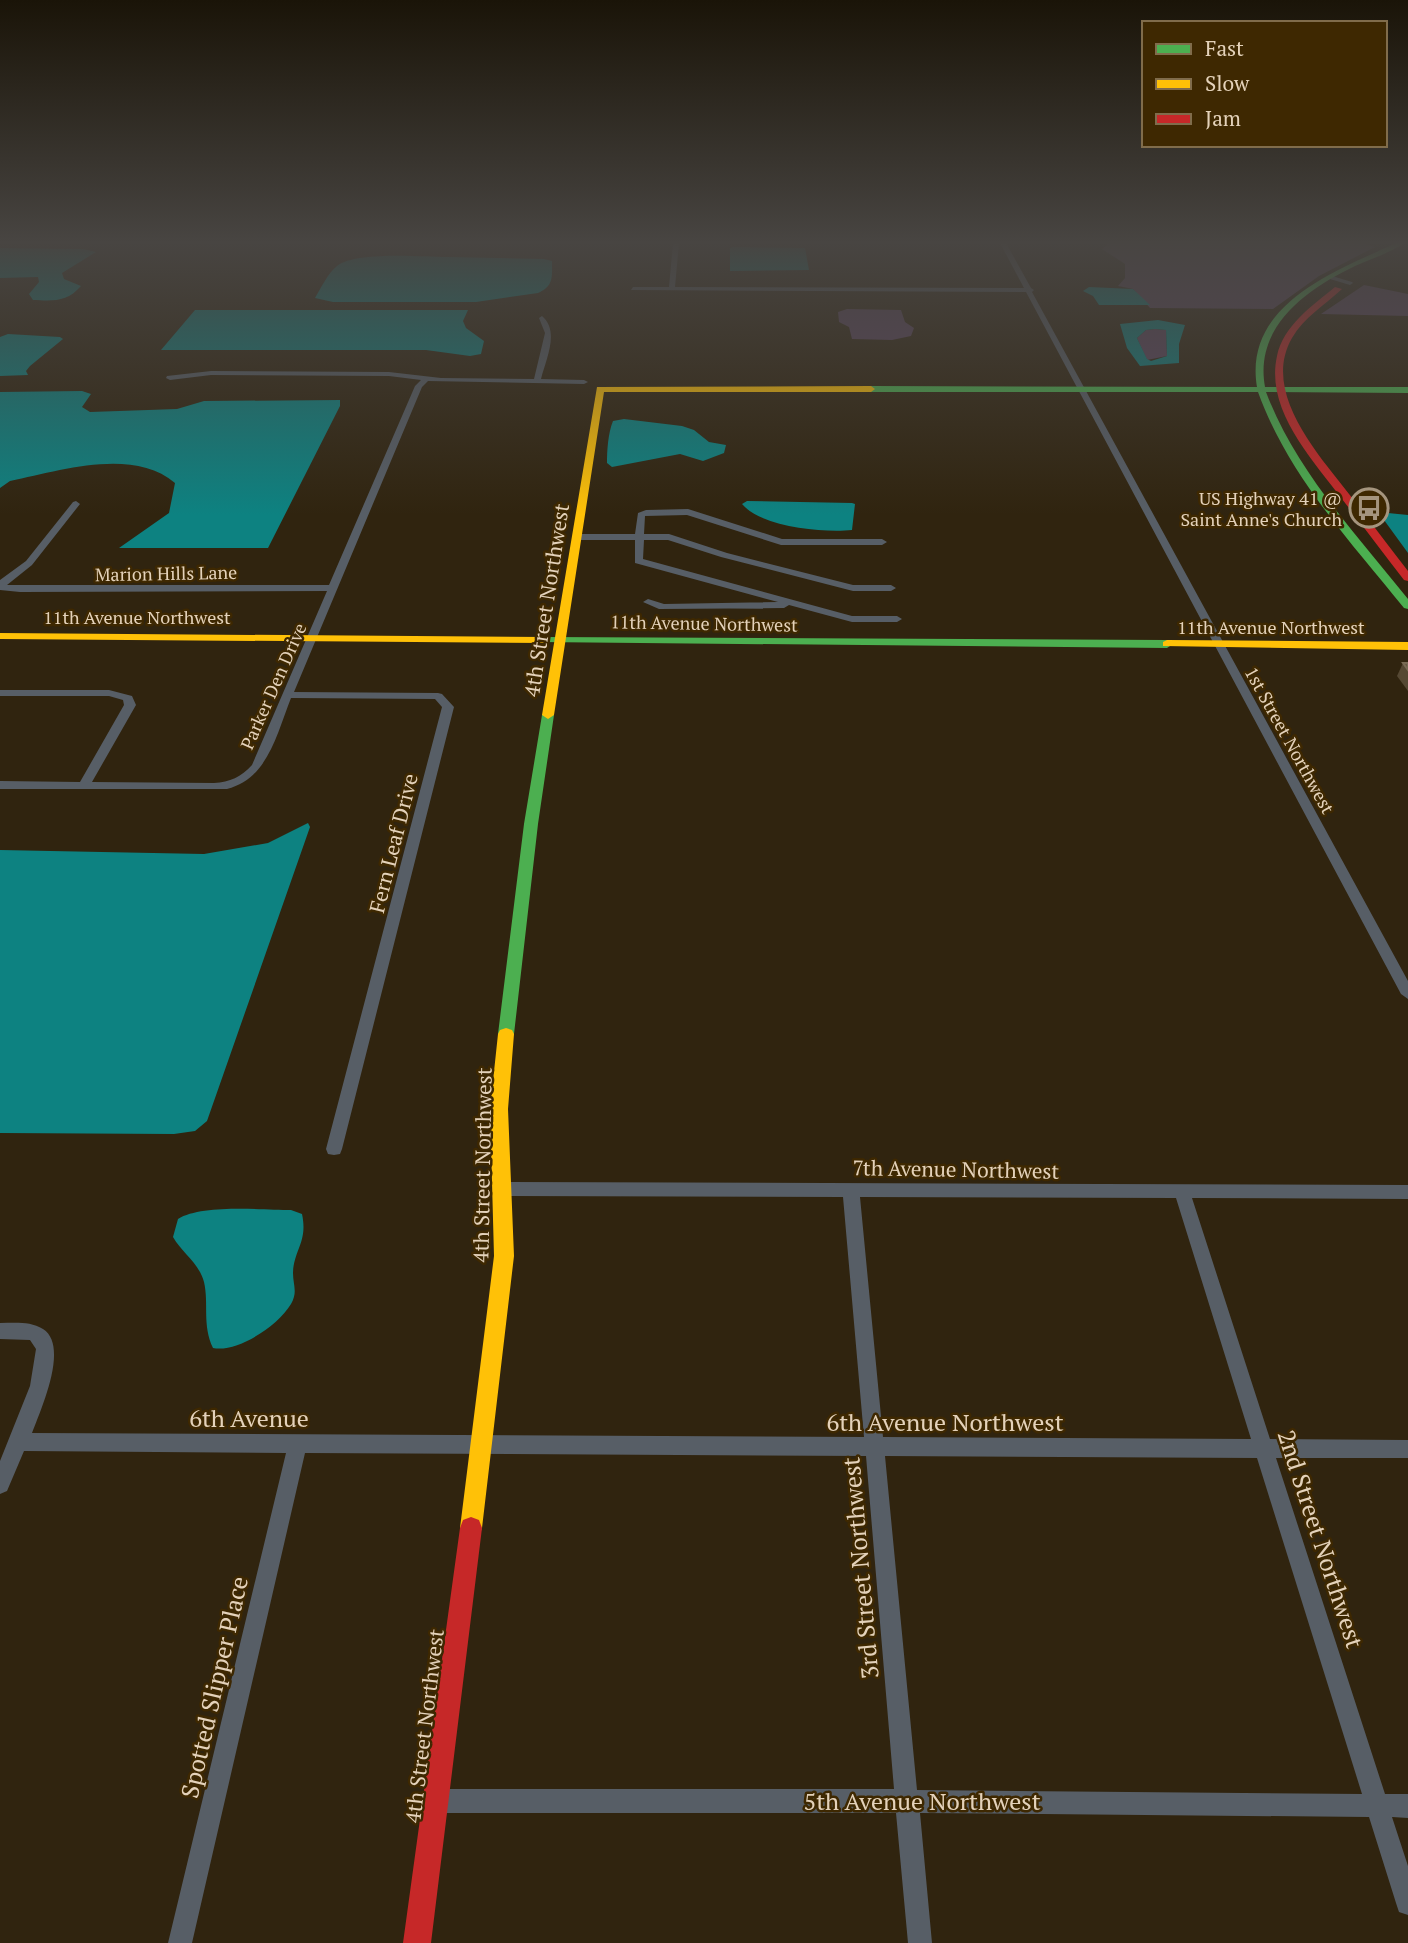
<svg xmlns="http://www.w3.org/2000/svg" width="1408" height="1943" font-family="'PT Serif',serif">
<rect width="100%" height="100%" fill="#30240f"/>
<path fill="#5c4560" d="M1109,243H1363L1375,247L1319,276L1273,309L1150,308L1133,289L1118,286L1125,278V264L1102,249Z
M1364,285L1408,294V316L1321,314Z
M847,309L901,310L905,322L914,328L911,336L892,340L852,339L849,327L839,322L838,312Z
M1155,329L1166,330L1167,356L1147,360L1137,338L1146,330Z"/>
<path fill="#0d8281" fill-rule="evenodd" d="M733,247L805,248L809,270L730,271V248Z
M0,248L83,249L96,252L62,273L64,279L81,286C67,302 54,301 33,300L29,294L39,282L38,277L0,278Z
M448,257L544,259L552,261C552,277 554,286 538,293L476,302H333L315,298C321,288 328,273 337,266C356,251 423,257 448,257Z
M1089,287L1133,289L1150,305H1099L1093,296L1083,291Z
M195,310H468L463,321L466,328L484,341L481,354L470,356L426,350H161Z
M1158,320L1185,325L1179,344V363L1140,366L1127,348L1120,324ZM1155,329L1166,330L1167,356L1151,361L1147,359L1137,338L1146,330Z
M8,334L60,337L63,339L30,366L26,371L28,375L0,376V337Z
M82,391L91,394L82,407L90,412L177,409L204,401L340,400V406L268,548H119L169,513L175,483C132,447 60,471 10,481L0,488V392Z
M624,419L682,426L694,430L709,442L726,445L724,453L703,461L680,454L612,467L607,463C607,451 608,433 613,421Z
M747,501L852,503L855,504L852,530C823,533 761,527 742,504Z
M1388,513L1408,515V553L1384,520L1383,514Z
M308,823L310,827L207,1121L195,1131L174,1134L0,1133V850L204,854L268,843Z
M291,1210L302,1214C308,1242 294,1249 293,1273C293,1285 298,1292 291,1304C278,1326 237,1353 213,1348C202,1325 209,1304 204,1282C199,1263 182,1253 173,1237L178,1219C202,1204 262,1210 291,1210Z"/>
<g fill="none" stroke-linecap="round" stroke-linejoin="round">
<path fill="#575e66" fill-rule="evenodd" d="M673,243H679L675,287L1024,288L1000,243H1006L1031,288L1034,290L1032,292L1408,981V999L1401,994L1026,292L631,290L633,287H669Z
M1332,276L1352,282L1353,283L1350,285L1330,279Z
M542,316C560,331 546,359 541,379L584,380L588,382L584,384L428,381L422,387L294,692L438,693L442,694L454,707L342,1149L340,1154L334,1155L328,1154L326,1149L442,707L435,699L291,698C277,733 268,779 227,789H0V781L80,782L124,705L123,700L109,696H0V690H109L132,696L136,705L92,782L214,783C230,782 241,777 252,765L327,591L20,592L0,590V580L26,561L73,502L76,501L80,504L32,565L7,585H329L415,386L421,380L389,376L211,375L170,380L166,378L167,376L211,371L389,372L441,378L534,379L545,333L539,318Z
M688,509L782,539H882L887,542L882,545H781L687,515L645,516L644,534H669L727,553L853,585H891L896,588L891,591H853L721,557L668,540H644L643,559L852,616H897L902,619L897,622H852L789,605L784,608L659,609L643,602L648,599L664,604L778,602L635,563V540H577L572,537L577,534H635L638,513L646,510Z
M503,1182L1408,1185V1199L1192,1198L1270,1439L1408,1440V1458H1276L1385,1794H1408V1818L1392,1817L1408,1866V1915L1399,1912L1396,1903L1369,1817L920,1813L932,1943H908L896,1813H436L428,1809L424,1801L428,1793L436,1789H894L866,1456L305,1453L192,1943H168L286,1453L24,1451L7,1491L0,1494V1461L30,1386L36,1349L30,1340L0,1339V1323C15,1323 30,1321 43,1329C70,1346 40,1411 32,1433L864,1437L843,1197L503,1196L497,1194L495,1189L497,1184ZM860,1197L1176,1198L1251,1439L883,1437ZM885,1456L1257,1458L1362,1794L917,1790Z"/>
<path fill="#4caf50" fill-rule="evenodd" d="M1396,243H1404C1390,253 1371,259 1355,266C1307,289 1254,326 1265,387H1408V393L1266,392C1296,471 1356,534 1408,599V609L1404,608C1350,541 1288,475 1258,392H871L867,389L871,386L1257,387C1243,304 1336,271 1396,243Z
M544,637L1167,640L1173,644L1167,648L540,642L538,640Z
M548,711L554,715L538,824L514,1034L512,1038H500L498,1034L524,824L542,715Z"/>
<path fill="#ffc107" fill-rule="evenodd" d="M597,387L871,386L875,389L871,392H604L554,715L548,719L542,715Z
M0,633L544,637L550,640L544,643L0,639Z
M1167,640L1408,642V650L1163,646V642Z
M506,1028L512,1030L514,1034L508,1109L514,1256L482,1528L479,1536L471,1539L463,1536L460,1528L494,1256L490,1109L498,1034L500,1030Z"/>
<path fill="#c62828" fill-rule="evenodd" d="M1335,287L1342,289C1325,305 1304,317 1292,338C1261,392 1318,454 1349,494C1369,520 1388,545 1408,571V581L1404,580C1383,553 1363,526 1342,499C1312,459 1265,410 1277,356C1283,326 1313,305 1335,287Z
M471,1517L479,1520L482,1528L431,1943H403L460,1528L463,1520Z"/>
</g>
<path fill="#554833" d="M1403,663H1408V691L1397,676Z"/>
<path fill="#645742" stroke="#786a54" stroke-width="2" d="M1403,663H1408V670Z"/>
<linearGradient id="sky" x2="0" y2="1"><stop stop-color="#1a1408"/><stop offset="0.47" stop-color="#484542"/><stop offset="1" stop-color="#484542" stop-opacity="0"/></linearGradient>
<rect width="1408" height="515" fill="url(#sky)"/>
<defs>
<g id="bus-ring" transform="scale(2.0125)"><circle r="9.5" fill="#3e2801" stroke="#a5957e" stroke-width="1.5"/><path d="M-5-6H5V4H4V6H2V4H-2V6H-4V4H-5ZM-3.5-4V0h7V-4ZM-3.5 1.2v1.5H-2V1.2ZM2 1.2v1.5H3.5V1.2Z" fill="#a5957e"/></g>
</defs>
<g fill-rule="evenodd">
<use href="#bus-ring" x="1369" y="508"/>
</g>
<g text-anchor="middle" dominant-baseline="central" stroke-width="5" stroke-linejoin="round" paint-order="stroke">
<g font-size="18" fill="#e4d2ba" stroke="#3e2801" text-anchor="end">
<text x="1342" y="498">US Highway 41 @<tspan x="1342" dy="21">Saint Anne's Church</tspan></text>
</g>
<g font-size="18" fill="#e4d2ba" stroke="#3e2801">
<text transform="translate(166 573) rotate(-1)">Marion Hills Lane</text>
<text x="137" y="617">11th Avenue Northwest</text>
<text transform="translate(704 623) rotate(1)">11th Avenue Northwest</text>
<text x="1271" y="627">11th Avenue Northwest</text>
<text transform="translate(273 686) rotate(-66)">Parker Den Drive</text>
<text transform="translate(1290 740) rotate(61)">1st Street Northwest</text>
</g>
<g font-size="21" fill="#e4d2ba" stroke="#3e2801">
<text transform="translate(546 600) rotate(-81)">4th Street Northwest</text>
<text transform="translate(393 843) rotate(-76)">Fern Leaf Drive</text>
<text transform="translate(482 1165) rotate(-89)">4th Street Northwest</text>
<text transform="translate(956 1169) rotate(1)">7th Avenue Northwest</text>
<text transform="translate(424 1726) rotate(-83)">4th Street Northwest</text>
</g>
<g font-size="24" fill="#e4d2ba" stroke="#3e2801">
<text x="249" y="1418">6th Avenue</text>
<text x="945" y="1422">6th Avenue Northwest</text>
<text transform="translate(1321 1539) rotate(72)">2nd Street Northwest</text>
<text transform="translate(860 1568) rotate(-95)">3rd Street Northwest</text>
<text transform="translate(214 1687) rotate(-77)">Spotted Slipper Place</text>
<text x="922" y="1801">5th Avenue Northwest</text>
</g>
</g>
<rect x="1142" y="21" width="245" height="126" fill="#3e2801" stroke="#806c4b" stroke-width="2"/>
<rect x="1156" y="44" width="35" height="10" fill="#4caf50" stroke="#806c4b" stroke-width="2"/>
<text x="1205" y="56" font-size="21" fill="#e4d2ba">Fast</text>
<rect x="1156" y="79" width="35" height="10" fill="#ffc107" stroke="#806c4b" stroke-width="2"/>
<text x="1205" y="91" font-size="21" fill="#e4d2ba">Slow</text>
<rect x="1156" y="114" width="35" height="10" fill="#c62828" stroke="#806c4b" stroke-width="2"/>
<text x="1205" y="126" font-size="21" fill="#e4d2ba">Jam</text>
</svg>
